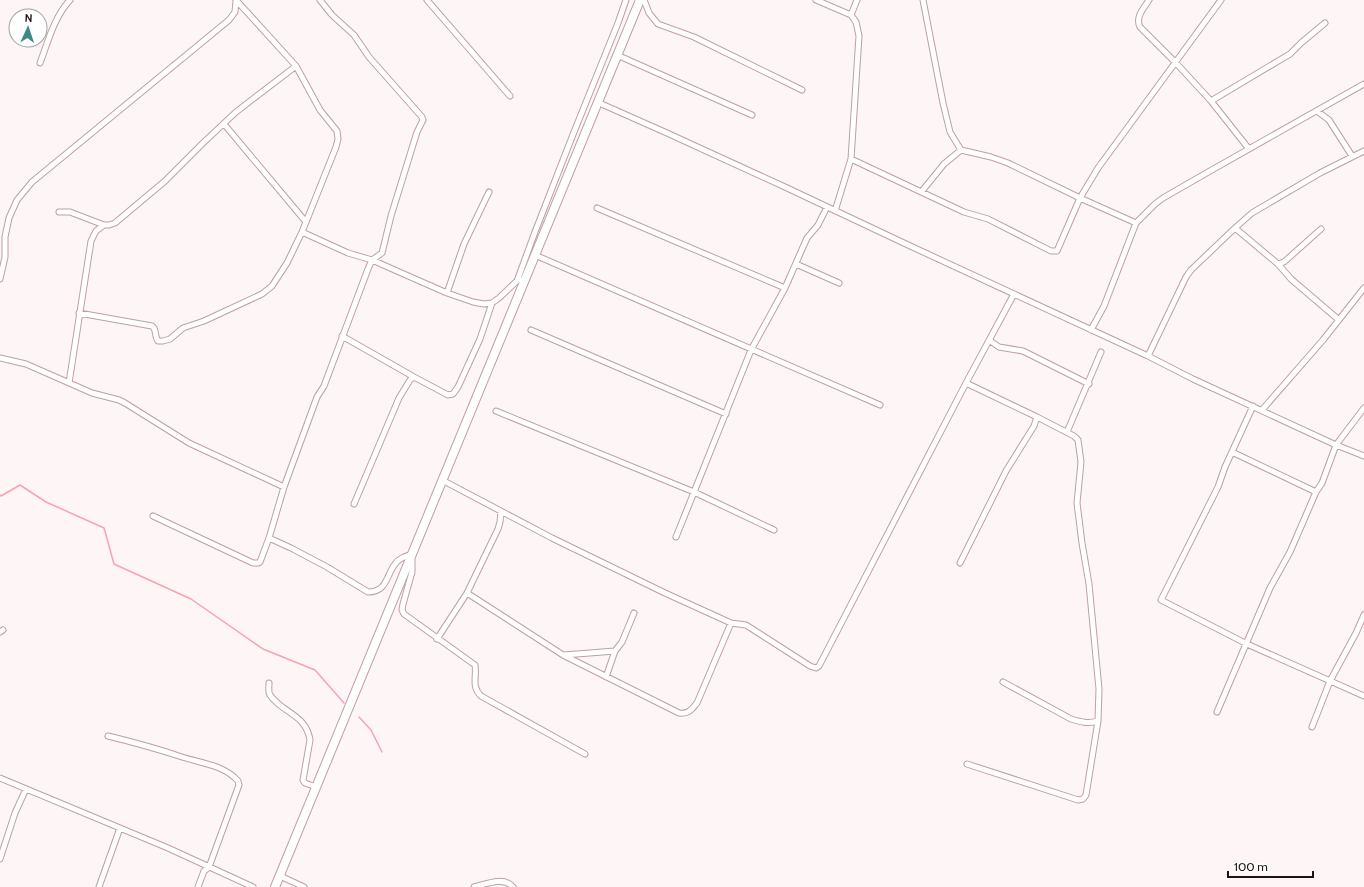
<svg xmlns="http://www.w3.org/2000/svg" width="1364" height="887" font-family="Cabin,sans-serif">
<rect width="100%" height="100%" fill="#fdf5f6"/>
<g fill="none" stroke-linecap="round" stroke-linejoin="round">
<path stroke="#f8a2b4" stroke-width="1.5" d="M0,495L1,496L20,485L46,502L104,528L114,564L191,599L263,649L315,670L344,703
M359,717L371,730L382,752"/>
<g stroke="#c09ea4" stroke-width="7">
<path id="minor" d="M427,0L510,96
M644,0L649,13L658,24L694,37L802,90
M816,0L851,15L856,22L859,36L851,159L835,211
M923,0L943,103L950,132L961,150L991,157L1008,163L1080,198L1136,223
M1149,0C1144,8 1135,17 1140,27L1176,63L1211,101L1249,149
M851,15L857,0
M617,55L752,115
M40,63C48,42 54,17 70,0
M1211,101L1290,54L1301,43L1325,23
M597,102L667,133L785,187L906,244L1148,356L1193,379L1336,445L1364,456
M1317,111L1329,120L1352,156
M224,124L306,222
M851,159L964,212L988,219L1051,251H1057L1080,198L1098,168L1221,0
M922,191L944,164L961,150
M597,208L785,288
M59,212H70L104,225H109L115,223L165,181L203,143L236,112L296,66
M1235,228L1278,264L1284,262L1321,229
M302,232L348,253L372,260L447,293L473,302L484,304L492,303L499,298L519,279
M535,255L880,405
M796,264L839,283
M1278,264L1291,279L1339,320
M0,279L5,257V237L9,218L17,200L32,182L229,20L235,12L236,1
M517,281L535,232L574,132L618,23L626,0
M447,293L464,244L489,192
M79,313L152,326C157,329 154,336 158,341H163L170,339L183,328L204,321L262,294L272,286L287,263L302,232L336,147L338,139L337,131L320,110L296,66L236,0
M531,330L726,414
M1091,330L1104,306L1136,223L1155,204L1163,198L1210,171L1364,84
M342,336L414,377
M989,340L999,347L1023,351L1089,384
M1148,356L1186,277L1191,270L1235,228L1252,213L1320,173L1364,151
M0,358L26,364L92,393L119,400L125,403L189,443L284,487
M69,383L91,241L96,231L104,225
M966,383L1037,417L1074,436L1078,440L1081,462L1077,503L1082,543L1089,584L1099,689L1098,721L1086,795L1083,799L1078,800L967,764
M1253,406L1225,467L1218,487L1161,600L1247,644L1364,696
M1262,410L1323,340L1364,288
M496,411L694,492L774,530
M1067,432L1101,352
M1232,452L1316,492
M442,480L552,538L665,593L731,623L746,625L810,666L816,668L819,666L966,383L1014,294
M354,504L399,398L410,380L414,377L448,395L453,394L458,387L480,339L492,303
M153,516L253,563H258L260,562L269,538L284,487L317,397L324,386L368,269L372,260L382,253L391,216L417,132L423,120L422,117L369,57L354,35L332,15L320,0
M676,537L751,350L785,288L807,238L818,225L827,207
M269,538L291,548L327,567L368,592C387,592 386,576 395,564C399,558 406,556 412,554V572L403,604L402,610L404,614L475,665C477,676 471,687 481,696L585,754
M960,563L1006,471L1034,426L1037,417
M467,593L563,655L679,713C689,714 691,710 697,703L731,623
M0,632L3,630
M437,639L467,593L498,529L500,522L501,511
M564,655L615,651
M606,677L615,651L622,642L634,613
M1003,682L1071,719C1081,722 1088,724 1098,721
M269,683C269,687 268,692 270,695C282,713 306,714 310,740L303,780L305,783L316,787
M1217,712L1270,588L1290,552L1316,492L1322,483L1336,445L1364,408
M1312,727L1330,681L1356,633L1364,615
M108,736C133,742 158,749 182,757C201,763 224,765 238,781L239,785L209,867L204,871L198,887
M0,778L168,848L253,887
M0,859L15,813L26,789
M280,876L304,887
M99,887L120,828
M474,887C486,884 504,876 513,887"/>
</g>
<g stroke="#c09ea4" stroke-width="10">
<path id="primary" d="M275,887L640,0"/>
</g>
<use href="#minor" stroke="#fff" stroke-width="5"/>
<use href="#primary" stroke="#fff" stroke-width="8"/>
</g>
<g transform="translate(28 28) rotate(3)"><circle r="19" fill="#ffffff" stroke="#a5a0a1"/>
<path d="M0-3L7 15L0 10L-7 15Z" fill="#418885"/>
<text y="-6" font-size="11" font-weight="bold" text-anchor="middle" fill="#1e1215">N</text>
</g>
<path d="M1228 871v6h85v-6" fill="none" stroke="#1e1215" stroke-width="2"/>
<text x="1234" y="871" font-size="12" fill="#1e1215" stroke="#ffffff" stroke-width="3" paint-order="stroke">100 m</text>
</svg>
